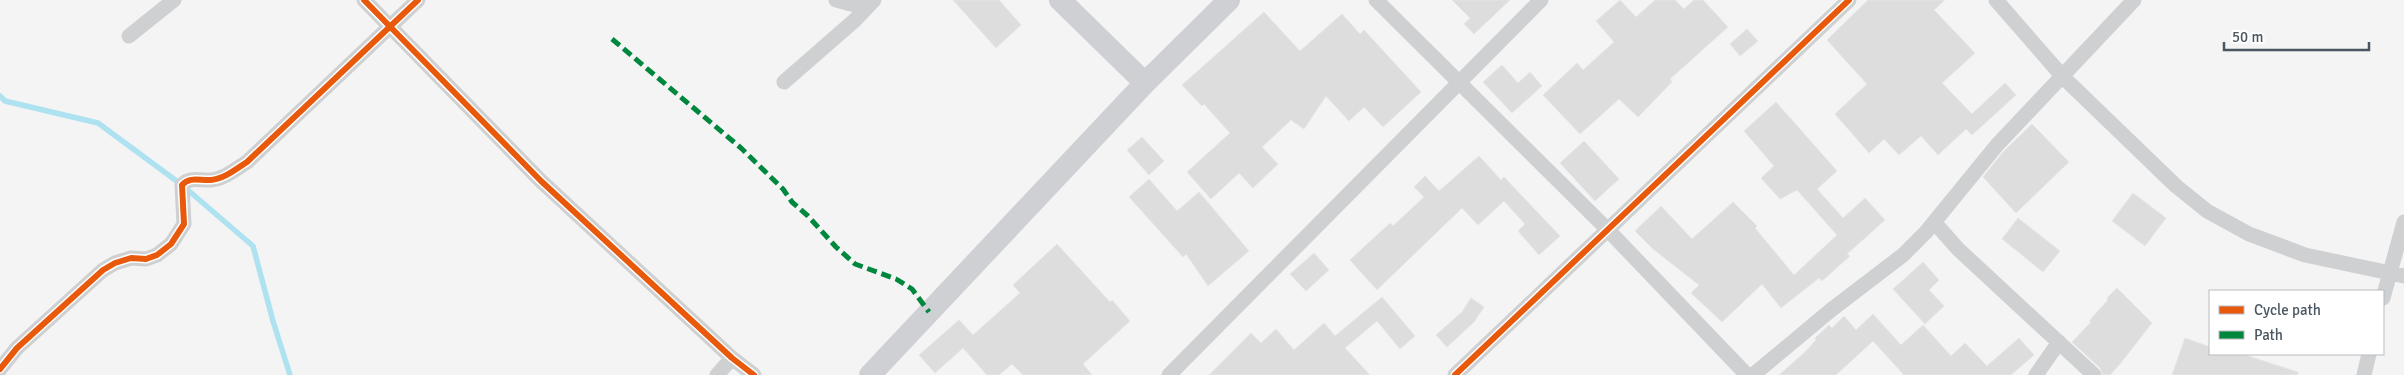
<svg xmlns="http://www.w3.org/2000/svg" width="2404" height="375" font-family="Signika,sans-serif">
<rect width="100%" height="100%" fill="#f4f4f4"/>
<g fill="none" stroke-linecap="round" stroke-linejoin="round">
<path stroke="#aee2f0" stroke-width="5.5" d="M0,96L5,101L98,123L182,185L253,246L273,321L290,375"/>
</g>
<path fill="#ddddde" stroke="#e5e6e7" d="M953,0H999L1021,25L996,48Z
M1452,0H1510L1474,34L1464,24L1470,18Z
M1620,0L1636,17L1655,0H1675L1684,9L1694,0H1703L1728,27L1670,79L1672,82L1638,117L1619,99L1580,134L1543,95L1577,63L1583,70L1614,42L1596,21Z
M1868,0H1945L1934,10L1975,53L1942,83L1972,114L2005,83L2016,95L1972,135L1966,129L1938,155L1921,136L1899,155L1884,139L1869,153L1835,114L1867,84L1827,40Z
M1264,12L1300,51L1342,14L1360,34L1364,30L1421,92L1383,127L1364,107L1349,121L1326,96L1304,129L1291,120L1262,147L1278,164L1253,188L1239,173L1211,199L1187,172L1230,133L1204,104L1202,106L1182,85Z
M1747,29L1758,41L1740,56L1730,44Z
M1502,65L1518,83L1530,72L1542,86L1512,113L1483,82Z
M1776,102L1837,171L1817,189L1843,218L1865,198L1885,220L1847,254L1850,256L1822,281L1819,278L1781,308L1762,284L1722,322L1691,293L1699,285L1653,249L1635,231L1661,206L1692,239L1733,202L1757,226L1755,228L1794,275L1837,235L1797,190L1780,199L1761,178L1774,166L1744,131Z
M2032,124L2069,162L2016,213L1983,177L2003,152Z
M1142,137L1164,161L1149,175L1127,150Z
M1584,141L1619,179L1595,201L1560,163Z
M1479,156L1501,180L1504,177L1560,236L1539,255L1518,231L1525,224L1504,201L1478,225L1462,208L1377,290L1350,260L1390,223L1393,226L1424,197L1414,187L1425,176L1439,191Z
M1149,179L1177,211L1199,192L1249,251L1208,286L1186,254L1183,257L1129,197Z
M2133,193L2166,218L2145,246L2112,221Z
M2018,218L2060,251L2043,272L2002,239Z
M1057,244L1110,302L1112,300L1130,321L1083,364L1092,375H1023L1012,364L999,375H987L963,348L935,373L919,355L959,320L973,335L1020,293L1013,285Z
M1314,253L1329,270L1306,291L1290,274Z
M1923,262L1939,280L1929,290L1944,306L1925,324L1893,289Z
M2117,288L2152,323L2120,364L2110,375H2103L2100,368L2072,342L2091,322L2089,321L2108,300L2107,298Z
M1382,297L1415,336L1400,349L1377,321L1345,348L1370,375H1209L1251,333L1261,343L1276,329L1294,350L1324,323L1335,336Z
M1471,298L1484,307L1474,322L1447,347L1436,335L1462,312Z
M1873,314L1901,345L1923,325L1951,356L1965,343L1987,366L2019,338L2034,355L2011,375H1904L1873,341L1836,375H1779L1805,352L1816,340L1815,338L1829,325L1832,328L1844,316L1856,330Z
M2185,338L2210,347V354H2242L2298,372V375H2172Z"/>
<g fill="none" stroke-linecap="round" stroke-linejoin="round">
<path stroke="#ced0d2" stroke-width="15" d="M364,0L541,181L732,358L754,375
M836,0L866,8
M1376,0L1608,230L1747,375
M1996,0L2063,77L2176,186L2207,211L2249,234L2305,255L2404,276
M129,36L174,0
M784,82L855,20L874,0
M1934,222L1958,249L2094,375
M2383,298L2404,222
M0,369L17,348L103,270L115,263L131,258L146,259L157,255L171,244L184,224L182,185C190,176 200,181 211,180C224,179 236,169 247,162L418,0
M717,375L732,358
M1169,375L1541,0
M1455,375L1849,0
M1753,375L1831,310L1903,255L1926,232L1997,145L2134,0
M2036,375L2059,342
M2364,375L2369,354"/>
<path stroke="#ced0d4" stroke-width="22" d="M1060,0L1145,83
M870,375L1145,83L1229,0"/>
<path stroke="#00873e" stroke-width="5" stroke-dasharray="10 5" stroke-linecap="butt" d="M612,39L741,148L783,189L792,202L808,216L836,247L855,264L896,279L912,289L929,312"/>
<g stroke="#fff" stroke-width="9">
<path id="cycleway" d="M364,0L541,181L732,358L754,375
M0,369L17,348L103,270L115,263L131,258L146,259L157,255L171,244L184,224L182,185C190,176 200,181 211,180C224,179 236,169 247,162L418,0
M1455,375L1849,0"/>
</g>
<use href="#cycleway" stroke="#e8590c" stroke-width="6"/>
</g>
<rect x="2209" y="290" width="175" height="65" fill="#ffffff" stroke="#b7bbc0"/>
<rect x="2219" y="306" width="25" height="8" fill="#e8590c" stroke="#b7bbc0"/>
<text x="2254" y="315" font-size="15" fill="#4a5661">Cycle path</text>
<rect x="2219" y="331" width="25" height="8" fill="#00873e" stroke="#b7bbc0"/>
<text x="2254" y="340" font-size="15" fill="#4a5661">Path</text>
<path d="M2224 42v8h145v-8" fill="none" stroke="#4a5661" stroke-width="2.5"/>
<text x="2232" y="42" font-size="15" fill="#4a5661" stroke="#ffffff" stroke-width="4" paint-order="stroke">50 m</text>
</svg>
